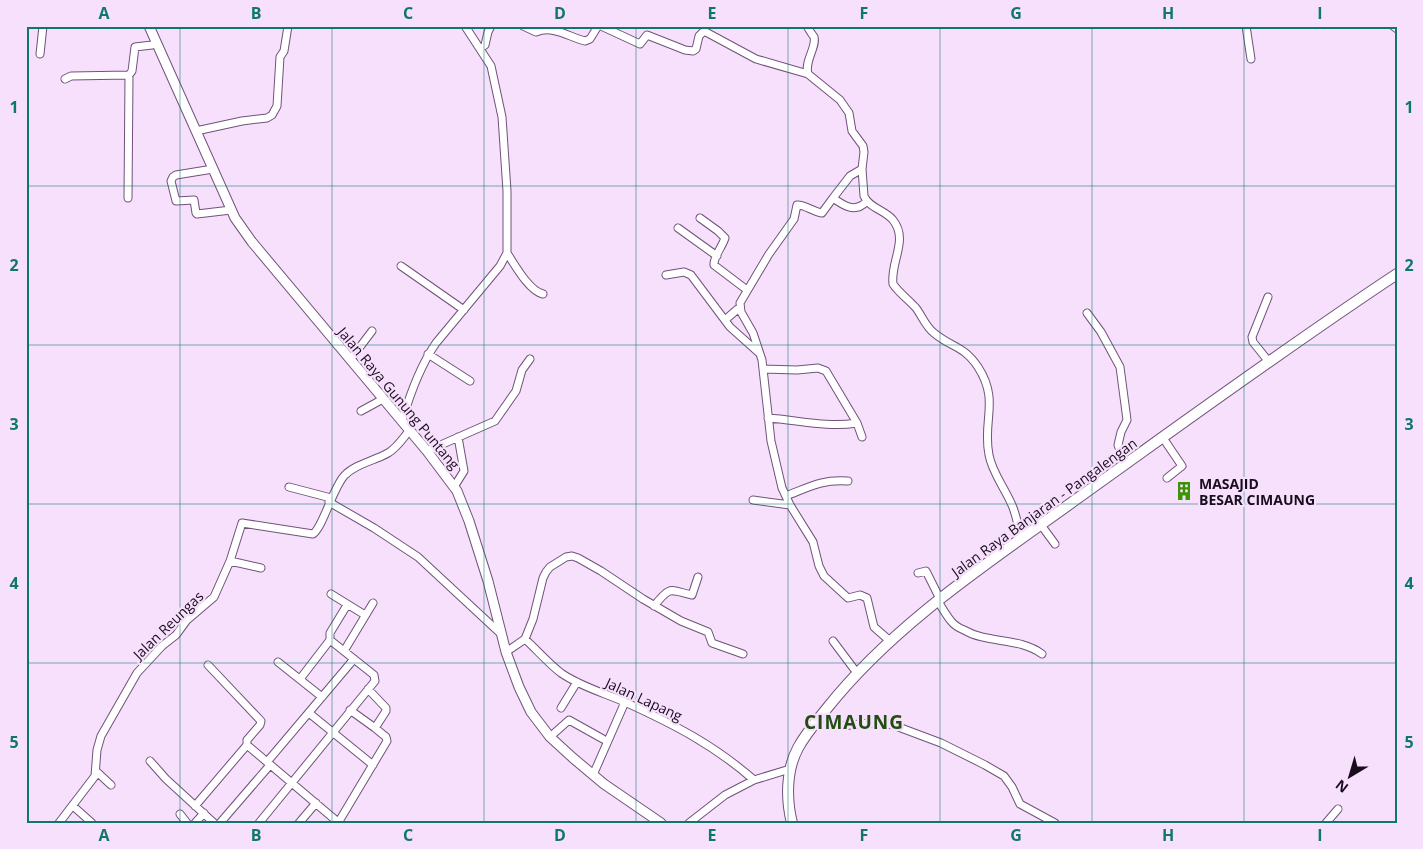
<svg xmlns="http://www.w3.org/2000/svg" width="1423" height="849" font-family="'Open Sans',sans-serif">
<rect width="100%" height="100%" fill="#f6e0fc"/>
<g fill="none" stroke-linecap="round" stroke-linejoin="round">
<g stroke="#71527a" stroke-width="9">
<path id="minor" d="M523,26L536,32C553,25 569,37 585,41L590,39L598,26
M601,26L640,44L647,35L685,50L693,51L696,49L699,36L704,31L756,59L808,74
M807,26C809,30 812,34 814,37C817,47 804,61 808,74L840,100L849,113L852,131L863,146L864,152L862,169L864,196C869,208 885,210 893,220C909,240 890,262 893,284C899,293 909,300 916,308C922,316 926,327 934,333C952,348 963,345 978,367C1000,401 982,421 989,455C992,472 1004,487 1011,503C1017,515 1018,527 1021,540
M1246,26L1251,59
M1393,26L1397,29
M481,48L485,45L488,32L491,26
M40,54L43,26
M65,79L71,76L129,75L132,71L135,47L152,45L157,43
M196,131L242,121L267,118L272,115L277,106L280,57L284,51L288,26
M213,169L176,175L173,177L171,181L176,201L194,200L196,213L197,214L231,210
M128,198L129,75
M833,198L850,176L862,169
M866,202C855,213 844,206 833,198L822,213C813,212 804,204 797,205L794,219L769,254L740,303L741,312L753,333L762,360L771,441L782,488L790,505L813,542L819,566L824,576L848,598L860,595L867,598L874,627L890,641
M700,218L718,231L725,238C722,247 713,258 714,265L747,290
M678,228L717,256
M507,253C515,265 529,291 543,294
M401,266L464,310
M666,275L684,272L691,275L730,327L759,353
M1268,297L1252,337L1253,342L1269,362
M1087,313L1101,332L1120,367L1127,420L1121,432L1118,445L1125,464
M725,320L740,307
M428,354L470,381
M350,360L372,331
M763,369L797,370L818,368L826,371L857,423L862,437
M361,411L383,399
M768,418C798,420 827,428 857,423
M402,421C410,394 420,366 436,343L500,266L507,253V191L502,117L491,66L465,26
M1163,438L1182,466L1167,478
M427,451L495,421L516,391L522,370L530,359
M289,487L331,498
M454,487L464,471L458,437
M786,496C809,487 822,479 848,481
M753,500L790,505
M329,502L374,528L418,557L501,634
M1041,525L1055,544
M230,561L261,568
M918,573L926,571L940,599
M331,594L365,615
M938,601C942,608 946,615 951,621C954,625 959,628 964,630C988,644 1019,637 1042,654
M654,606C671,585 669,590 692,595L698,577
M525,639C537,650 548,663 561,673C581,687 605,693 627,703C675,725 714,745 754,780
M330,640V633L347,605
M833,641L857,673
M344,651L373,603
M506,652L525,639L533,619L543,578L546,572L550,567L566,557L572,556L578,558L601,571L643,599L681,621L708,632L712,643L743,654
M278,662L322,697
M561,708L577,682
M350,710L375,728
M309,713L373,765
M822,715L833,724L841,726L880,722L893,725L941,743L985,765L1004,776L1012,787L1020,804L1055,823
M550,737L569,720L603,739
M247,745L339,823
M150,761L166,779L214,823
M267,762L354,659
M96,771L111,785
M593,775L625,702
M73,806L92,823
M195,806L247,745V740L260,725L261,721L208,665
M180,814L187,823
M59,823L95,776L97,750L101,736L137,673L162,646L176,635L187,620L214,597L230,561L242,523L313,534C323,527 332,490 344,476C355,464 374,461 388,453C397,448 403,438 409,431
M195,823L204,813
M220,823L270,765
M259,823L375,681L374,675L330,640L300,679
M299,823L316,803
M338,823L387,741L386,737L375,728L386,711V708L368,689
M689,823L725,795L754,780L790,769
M1326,823L1338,809"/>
</g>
<g stroke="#71527a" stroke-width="11">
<path id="tertiary" d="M149,26L235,218L252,242L427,451L457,491L469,521L488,581L506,652L519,687L531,712L550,737L573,758L604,784L661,823"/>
</g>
<g stroke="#71527a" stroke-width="12">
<path id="primary" d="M792,823C786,799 786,770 798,748C806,733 817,721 828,707C895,623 991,561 1078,498C1183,423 1288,346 1397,274"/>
</g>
<use href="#minor" stroke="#fff" stroke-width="7"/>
<use href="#tertiary" stroke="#fff" stroke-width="9"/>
<use href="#primary" stroke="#fff" stroke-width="10"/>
</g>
<path fill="none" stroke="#0f766e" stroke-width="1" stroke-opacity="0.55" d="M180,26V823M332,26V823M484,26V823M636,26V823M788,26V823M940,26V823M1092,26V823M1244,26V823M26,186H1397M26,345H1397M26,504H1397M26,663H1397"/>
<defs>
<g id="building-bare" transform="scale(1.5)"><path d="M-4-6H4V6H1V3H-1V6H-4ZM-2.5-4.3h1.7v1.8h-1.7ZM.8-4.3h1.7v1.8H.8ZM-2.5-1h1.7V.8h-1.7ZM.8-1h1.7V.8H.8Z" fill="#3c9305" stroke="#f6e0fc" stroke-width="2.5" paint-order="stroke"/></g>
</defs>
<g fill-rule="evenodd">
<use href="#building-bare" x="1184" y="491"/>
</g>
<g text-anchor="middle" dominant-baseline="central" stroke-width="4.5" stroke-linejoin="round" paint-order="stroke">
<g font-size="14" fill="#190d1d" stroke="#f6e0fc">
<text transform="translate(399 398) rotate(50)">Jalan Raya Gunung Puntang</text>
<text transform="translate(1044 507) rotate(-36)">Jalan Raya Banjaran - Pangalengan</text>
<text transform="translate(168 625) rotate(-44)">Jalan Reungas</text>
<text transform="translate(644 699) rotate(25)">Jalan Lapang</text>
</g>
<g font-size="14" font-weight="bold" fill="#190d1d" stroke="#f6e0fc" text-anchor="start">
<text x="1199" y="483">MASAJID<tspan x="1199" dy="16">BESAR CIMAUNG</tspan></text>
</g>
<g font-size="19" font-weight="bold" letter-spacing="1" fill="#224c11" stroke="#f6e0fc">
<text x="854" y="722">CIMAUNG</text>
</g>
</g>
<rect width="1423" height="849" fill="none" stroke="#f6e0fc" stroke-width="55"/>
<g transform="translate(1350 776) rotate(218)" stroke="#f6e0fc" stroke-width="4" paint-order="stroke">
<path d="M0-4L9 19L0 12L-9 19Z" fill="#190d1d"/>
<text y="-8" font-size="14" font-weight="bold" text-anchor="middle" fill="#190d1d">N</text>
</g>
<rect x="28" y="28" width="1368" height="794" fill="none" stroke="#0f766e" stroke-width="2"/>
<g font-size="16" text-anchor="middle" font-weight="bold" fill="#0f766e">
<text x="104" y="19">A</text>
<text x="256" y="19">B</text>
<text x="408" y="19">C</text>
<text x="560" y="19">D</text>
<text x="712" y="19">E</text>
<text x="864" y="19">F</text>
<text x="1016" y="19">G</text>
<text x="1168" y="19">H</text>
<text x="1320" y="19">I</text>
<text x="14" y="113">1</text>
<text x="1409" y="113">1</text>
<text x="14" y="271">2</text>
<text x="1409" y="271">2</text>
<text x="14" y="430">3</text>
<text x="1409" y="430">3</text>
<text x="14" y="589">4</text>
<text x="1409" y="589">4</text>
<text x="14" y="748">5</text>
<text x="1409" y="748">5</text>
<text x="104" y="841">A</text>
<text x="256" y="841">B</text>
<text x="408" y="841">C</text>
<text x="560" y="841">D</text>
<text x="712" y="841">E</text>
<text x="864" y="841">F</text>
<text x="1016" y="841">G</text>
<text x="1168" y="841">H</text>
<text x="1320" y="841">I</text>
</g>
</svg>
